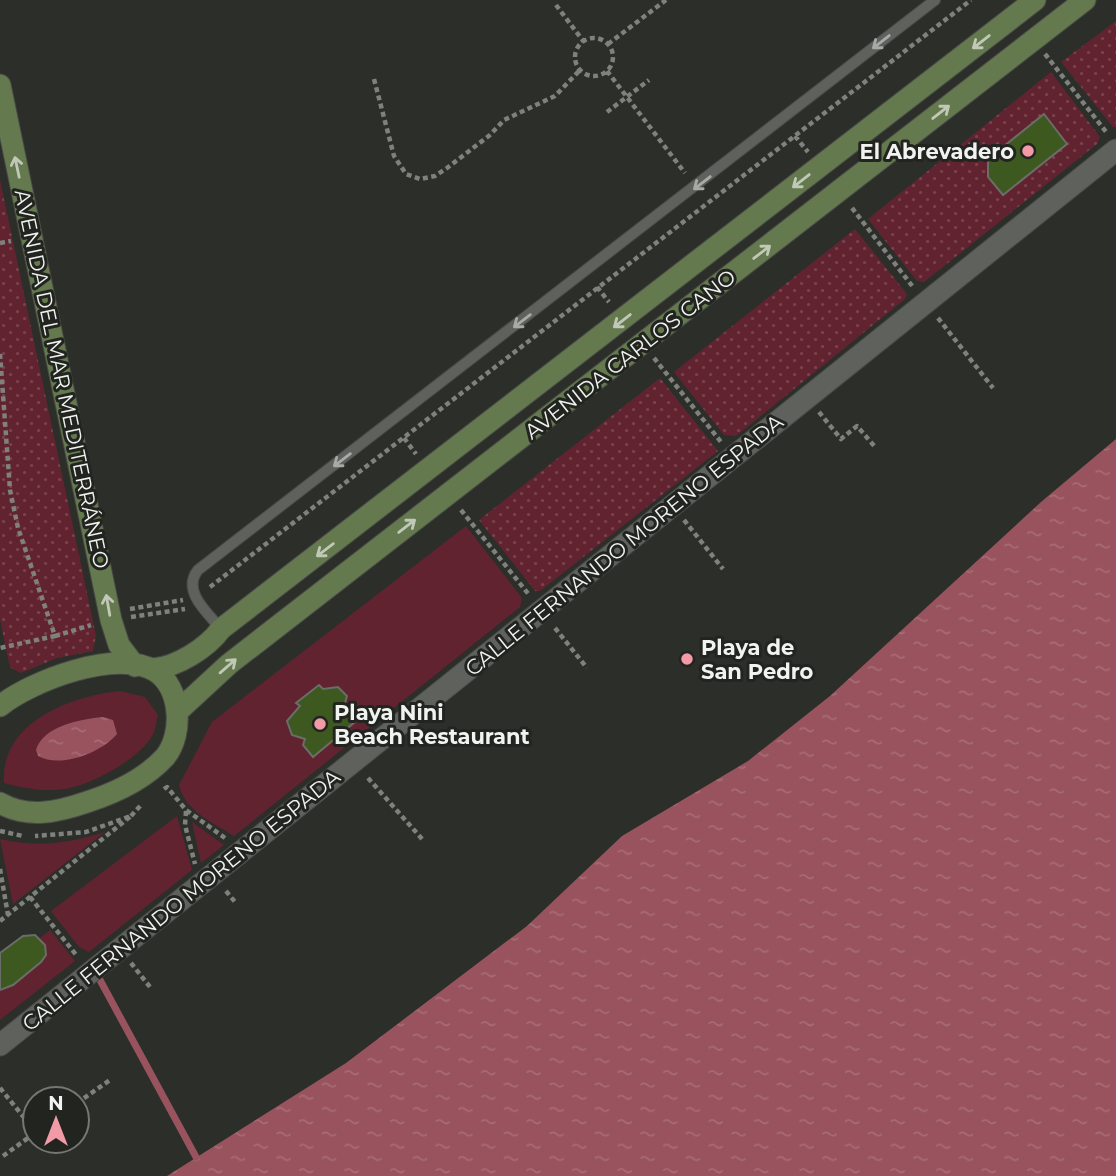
<svg xmlns="http://www.w3.org/2000/svg" width="1116" height="1176" font-family="Montserrat,sans-serif">
<defs>
<pattern id="park-dots" width="8" height="8" patternUnits="userSpaceOnUse" patternTransform="scale(1.75)"><rect width="8" height="8" fill="#622330"/><path d="M2 2h.1M6 6h.1" fill="none" stroke="#79434e" stroke-width="1.8" stroke-linecap="round"/></pattern>
<pattern id="water-ripples" width="26" height="14" patternUnits="userSpaceOnUse" patternTransform="scale(1.75)"><rect width="26" height="14" fill="#98535e"/><path d="M2 4q2-2 4 0t4 0M15 11q2-2 4 0t4 0" fill="none" stroke="#a76c75"/></pattern>
</defs>
<rect width="100%" height="100%" fill="#2c2e2a"/>
<path fill="#622330" d="M466,526L522,598L520,607L234,836C212,822 185,811 179,785L212,722Z
M120,691L145,697L158,715C156,722 156,730 152,736C139,759 90,786 64,789C44,792 23,788 4,783C0,719 78,695 120,691Z
M177,816L192,870L89,952L79,947L51,911Z
M192,822L224,845L201,863Z
M105,832L13,904L0,839C37,848 70,843 105,832Z
M50,930L75,961L0,1020V970Z"/>
<path fill="url(#park-dots)" d="M1116,21V127H1113L1061,62Z
M1051,72L1100,137L1097,144L924,282L917,281L868,219Z
M0,180L96,636L93,651L57,658L21,673L11,668L9,663L0,619Z
M855,229L907,294L905,299L736,436L724,435L674,372Z
M660,378L718,451L540,591H535L479,520Z"/>
<path fill="url(#water-ripples)" d="M1116,439V1176H167L346,1063L527,926L622,836L748,761L830,696L1041,502Z
M103,717L113,720L117,734C102,752 61,769 38,756L36,750C43,726 81,719 103,717Z"/>
<g fill="none" stroke-linecap="round" stroke-linejoin="round">
<path stroke="#98535e" stroke-width="7" d="M100,980L196,1157"/>
</g>
<path fill="#3d591f" stroke="#6a6d68" stroke-width="2" d="M1044,114L1067,144L1003,195L988,177V159Z
M319,685L323,689L338,687L347,696L344,707L352,703L362,716L313,757L303,745L305,739L292,735L287,721L300,706L296,703Z
M35,935L45,945L46,955L41,962L13,985L0,990V953L23,936Z"/>
<g fill="none" stroke-linecap="round" stroke-linejoin="round">
<g stroke="#494b48" stroke-width="12">
<path id="lane" d="M221,629C208,613 181,591 198,570L935,0"/>
</g>
<g stroke="#494b48" stroke-width="23">
<path id="street" d="M0,1045L1116,150"/>
</g>
<g stroke="#494b48" stroke-width="23">
<path id="secondary" d="M0,85L111,620L119,645L135,666
M153,669C177,667 207,648 221,629L1035,0
M0,706C31,681 117,648 155,671C181,687 184,734 165,757C145,779 115,793 87,802C58,812 28,819 0,803
M177,712L229,664L1085,0"/>
</g>
<path stroke="#7f817d" stroke-width="4.5" stroke-dasharray="5 3.5" stroke-linecap="butt" d="M556,5L584,42
M575 57a19 19 0 1 1 38 0a19 19 0 1 1-38 0Z
M608,44L666,0
M1045,54L1107,133
M607,71L685,173
M374,79L394,156L406,174L420,179L435,176L447,168L490,135L504,120L555,96L580,70
M607,112L649,80
M795,136L808,152
M852,208L913,287
M0,243L11,241
M597,287L609,302
M938,318L993,388
M0,354L10,490L18,528L55,636L0,648
M654,358L721,442
M819,412L841,439L857,426L876,448
M404,438L416,454
M461,510L530,596
M684,520L723,569
M210,587L971,0
M130,609L183,600
M131,617L185,609
M555,628L587,668
M55,636L91,625
M368,778L423,840
M164,789L167,787L186,810L225,838
M186,811L185,825L195,864
M131,816L142,804
M0,831L23,836
M0,869L8,915
M226,891L235,902
M30,897L77,956
M0,921L131,816L86,832L35,836
M131,963L150,987
M0,1088L35,1131
M77,1103L110,1080
M3,1156L35,1133"/>
<use href="#lane" stroke="#5e615c" stroke-width="10"/>
<use href="#street" stroke="#5e615c" stroke-width="21"/>
<use href="#secondary" stroke="#65794e" stroke-width="21"/>
</g>
<defs><path id="oneway-shaft" d="M-6 0H5M1.5-3L5.5 0L1.5 3" fill="none" stroke-width="1.6" stroke-linecap="round" stroke-linejoin="round" transform="scale(1.75)"/></defs>
<g stroke="#a8aaa6">
<use href="#oneway-shaft" transform="translate(881 42) rotate(142)"/>
<use href="#oneway-shaft" transform="translate(702 183) rotate(142)"/>
<use href="#oneway-shaft" transform="translate(522 321) rotate(143)"/>
<use href="#oneway-shaft" transform="translate(342 460) rotate(143)"/>
</g>
<g stroke="#c0c8b7">
<use href="#oneway-shaft" transform="translate(981 42) rotate(142)"/>
<use href="#oneway-shaft" transform="translate(941 112) rotate(-38)"/>
<use href="#oneway-shaft" transform="translate(17 167) rotate(-102)"/>
<use href="#oneway-shaft" transform="translate(801 181) rotate(142)"/>
<use href="#oneway-shaft" transform="translate(762 252) rotate(-38)"/>
<use href="#oneway-shaft" transform="translate(622 321) rotate(142)"/>
<use href="#oneway-shaft" transform="translate(407 526) rotate(-38)"/>
<use href="#oneway-shaft" transform="translate(325 550) rotate(143)"/>
<use href="#oneway-shaft" transform="translate(108 605) rotate(-100)"/>
<use href="#oneway-shaft" transform="translate(228 666) rotate(-41)"/>
</g>
<g fill="#f39aa7" stroke="#222420" stroke-width="2.5">
<circle cx="1028" cy="151" r="7"/>
<circle cx="687" cy="659" r="7"/>
<circle cx="320" cy="724" r="7"/>
</g>
<g text-anchor="middle" dominant-baseline="central" stroke-width="6" stroke-linejoin="round" paint-order="stroke">
<g font-size="21" font-weight="bold" fill="#f1f3f0" stroke="#222420" text-anchor="start">
<text x="1014" y="151" text-anchor="end">El Abrevadero</text>
<text x="701" y="647">Playa de<tspan x="701" dy="24">San Pedro</tspan></text>
<text x="334" y="712">Playa Nini<tspan x="334" dy="24">Beach Restaurant</tspan></text>
</g>
<g font-size="21" fill="#f1f3f0" stroke="#222420">
<text transform="translate(630 354) rotate(-38)">AVENIDA CARLOS CANO</text>
<text transform="translate(62 379) rotate(78)">AVENIDA DEL MAR MEDITERRÁNEO</text>
<text transform="translate(624 545) rotate(-39)">CALLE FERNANDO MORENO ESPADA</text>
<text transform="translate(181 900) rotate(-39)">CALLE FERNANDO MORENO ESPADA</text>
</g>
</g>
<g transform="translate(56 1120)"><circle r="33" fill="#222420" stroke="#757773" stroke-width="2"/>
<path d="M0-5L12 26L0 18L-12 26Z" fill="#f39aa7"/>
<text y="-10" font-size="19" font-weight="bold" text-anchor="middle" fill="#f1f3f0">N</text>
</g>
</svg>
